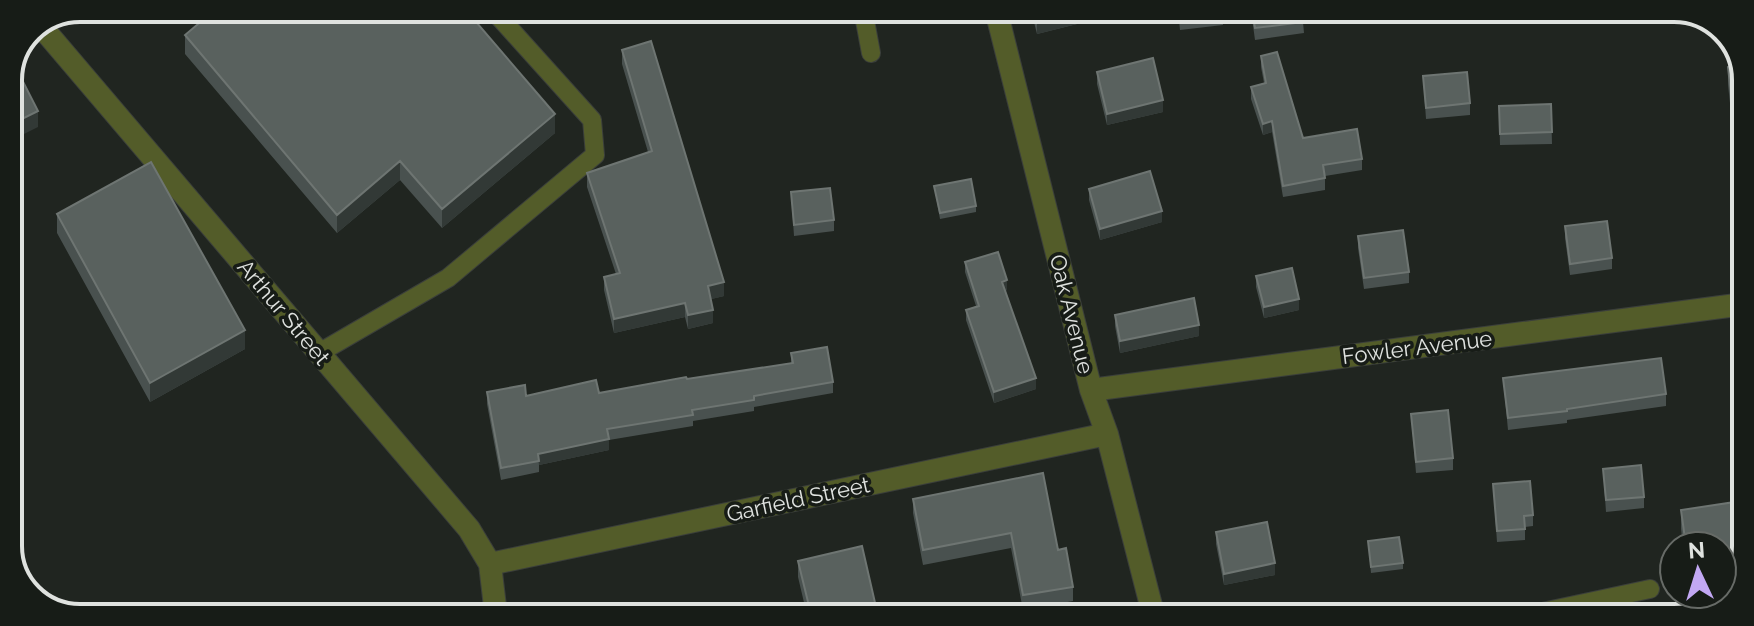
<svg xmlns="http://www.w3.org/2000/svg" width="1754" height="626" font-family="Raleway,sans-serif">
<rect width="100%" height="100%" fill="#202520"/>
<g fill="none" stroke-linecap="round" stroke-linejoin="round">
<g stroke="#3b3f3b" stroke-width="20">
<path id="service" d="M863,10L871,53
M319,353L448,278L595,155L592,120L492,9
M1515,618L1650,589"/>
</g>
<g stroke="#3b3f3b" stroke-width="24">
<path id="minor" d="M996,10L1091,390L1107,434L1154,617
M40,25L469,529L490,564L496,615
M1091,390L1744,304
M490,564L1107,434"/>
</g>
<use href="#service" stroke="#535c29" stroke-width="18"/>
<use href="#minor" stroke="#535c29" stroke-width="22"/>
</g>
<path fill="#49514f" d="M1031,10H1105V17L1037,34Z
M1178,10L1222,11L1223,25L1180,30Z
M1251,11H1302L1304,33L1255,40Z
M185,35L555,133L442,228L400,180L337,233L185,54Z
M622,50L724,296L711,299L713,323L688,329L685,317L614,333L604,290V277L616,274L587,187V173L648,152L622,64Z
M1261,56L1303,138L1362,159V170L1325,176V190L1283,197L1272,132L1263,135L1251,99V87L1264,83L1261,67Z
M1728,67L1746,75L1745,221H1743L1728,85Z
M1097,72L1163,112L1107,125L1097,84Z
M1423,76L1470,103V115L1426,119Z
M1551,104L1552,144L1500,145L1499,106Z
M934,186L976,206V212L940,219Z
M1089,189L1162,222L1100,240L1089,200Z
M791,192L834,220V231L794,236Z
M57,214L245,349L150,402L57,233Z
M1565,226L1612,258V269L1570,275L1565,238Z
M1358,236L1409,272V283L1364,289L1358,248Z
M965,262L1007,290L1005,291L1036,389L994,403L966,320V310L976,306L965,272Z
M1256,276L1299,310L1264,318L1256,287Z
M1115,315L1199,336L1120,353L1115,326Z
M791,353L833,382V393L754,407V411L693,421V426L609,440V450L539,465V472L501,480L487,404V392L526,396L599,393L791,363Z
M1503,378L1666,394V406L1567,420V423L1508,430Z
M1411,414L1453,458V470L1416,473Z
M1603,469L1644,497V508L1606,512Z
M1493,484L1533,515V526L1525,527V540L1497,542Z
M913,499L1058,550L1073,587V601L1023,610L1011,548L923,565L913,513Z
M1735,502L1742,552V569L1717,603L1693,612L1690,594H1722V546H1683L1681,529V510Z
M1216,532L1275,575L1224,585L1216,544Z
M1368,541L1403,563V569L1371,573Z
M798,561L876,616L806,611L798,577Z"/>
<path fill="#323936" d="M1087,10H1105V17L1037,34V23Z
M1163,100V112L1107,125V114Z
M38,111V127L8,142V126Z
M555,114V133L442,228V209Z
M1272,121V132L1263,135V124Z
M400,161V180L337,233V215Z
M1162,211V222L1100,240V229Z
M1007,280V290L1002,292V282Z
M724,282V296L708,300V286Z
M1299,299V310L1264,318V307Z
M685,303V317L614,333V319Z
M713,310V323L688,329V315Z
M1199,325V336L1120,353V341Z
M245,330V349L150,402V383Z
M1036,378V389L994,403V392Z
M609,439V450L539,465L538,454Z
M1275,563V575L1224,585V574Z
M876,607V616H869V609Z"/>
<path fill="#59615e" stroke="#6e7572" stroke-width="2" d="M217,8L465,9L555,114L442,209L400,161L337,215L185,35Z
M1034,10H1087L1037,23Z
M1179,11H1222L1223,14L1180,19Z
M1252,11H1302L1304,22L1255,28Z
M651,41L724,282L708,286L713,310L688,315L685,303L614,319L604,277L620,273L587,173L652,151L622,50Z
M1277,52L1303,138L1357,129L1362,159L1323,165L1325,178L1283,186L1272,121L1263,124L1251,87L1266,83L1261,56Z
M1153,58L1163,100L1107,114L1097,72Z
M14,64L38,111L8,126V76Z
M1742,65L1746,75L1745,202H1743L1728,67Z
M1467,72L1470,103L1426,108L1423,76Z
M1551,104L1552,132L1500,134L1499,106Z
M151,162L245,330L150,383L57,214Z
M1150,171L1162,211L1100,229L1089,189Z
M971,179L976,206L940,213L934,186Z
M830,188L834,220L794,225L791,192Z
M1607,221L1612,258L1570,264L1565,226Z
M1403,230L1409,272L1364,278L1358,236Z
M998,252L1007,280L1002,282L1036,378L994,392L966,310L979,306L965,262Z
M1292,268L1299,299L1264,307L1256,276Z
M1194,298L1199,325L1120,341L1115,315Z
M827,347L833,382L754,396V400L692,410L693,415L607,429L609,439L538,454L539,461L501,468L487,392L525,385L526,396L596,380L599,393L686,377L687,379L793,363L791,353Z
M1661,358L1666,394L1567,409V411L1508,418L1503,378Z
M1448,410L1453,458L1416,462L1411,414Z
M1641,465L1644,497L1606,500L1603,469Z
M1043,473L1058,550L1066,548L1073,587L1023,595L1011,533L923,550L913,499Z
M1530,481L1533,515L1524,516L1525,529L1497,531L1493,484Z
M1735,502L1742,552V569L1717,603L1696,611L1693,594H1722V546H1686L1681,510Z
M1267,522L1275,563L1224,574L1216,532Z
M1399,537L1403,563L1371,567L1368,541Z
M862,546L876,607L869,609L871,616H786L810,610L798,561Z"/>
<g text-anchor="middle" dominant-baseline="central" stroke-width="7" stroke-linejoin="round" paint-order="stroke">
<g font-size="22" fill="#dfe2df" stroke="#171c17">
<text transform="translate(284 312) rotate(50)">Arthur Street</text>
<text transform="translate(1072 314) rotate(76)">Oak Avenue</text>
<text transform="translate(1417 347) rotate(-7)">Fowler Avenue</text>
<text transform="translate(798 499) rotate(-12)">Garfield Street</text>
</g>
</g>
<path d="M0 0H1754V626H0ZM80 22H1674A58 58 0 0 1 1732 80V546A58 58 0 0 1 1674 604H80A58 58 0 0 1 22 546V80A58 58 0 0 1 80 22Z" fill="#171c17" fill-rule="evenodd"/>
<path fill="none" stroke="#dfe2df" stroke-width="4" d="M80 22H1674A58 58 0 0 1 1732 80V546A58 58 0 0 1 1674 604H80A58 58 0 0 1 22 546V80A58 58 0 0 1 80 22Z"/>
<g transform="translate(1698 570) rotate(356)"><circle r="38" fill="#171c17" stroke="#676b67" stroke-width="2"/>
<path d="M0-6L14 30L0 20L-14 30Z" fill="#c2a8f3"/>
<text y="-12" font-size="22" font-weight="bold" text-anchor="middle" fill="#dfe2df">N</text>
</g>
</svg>
